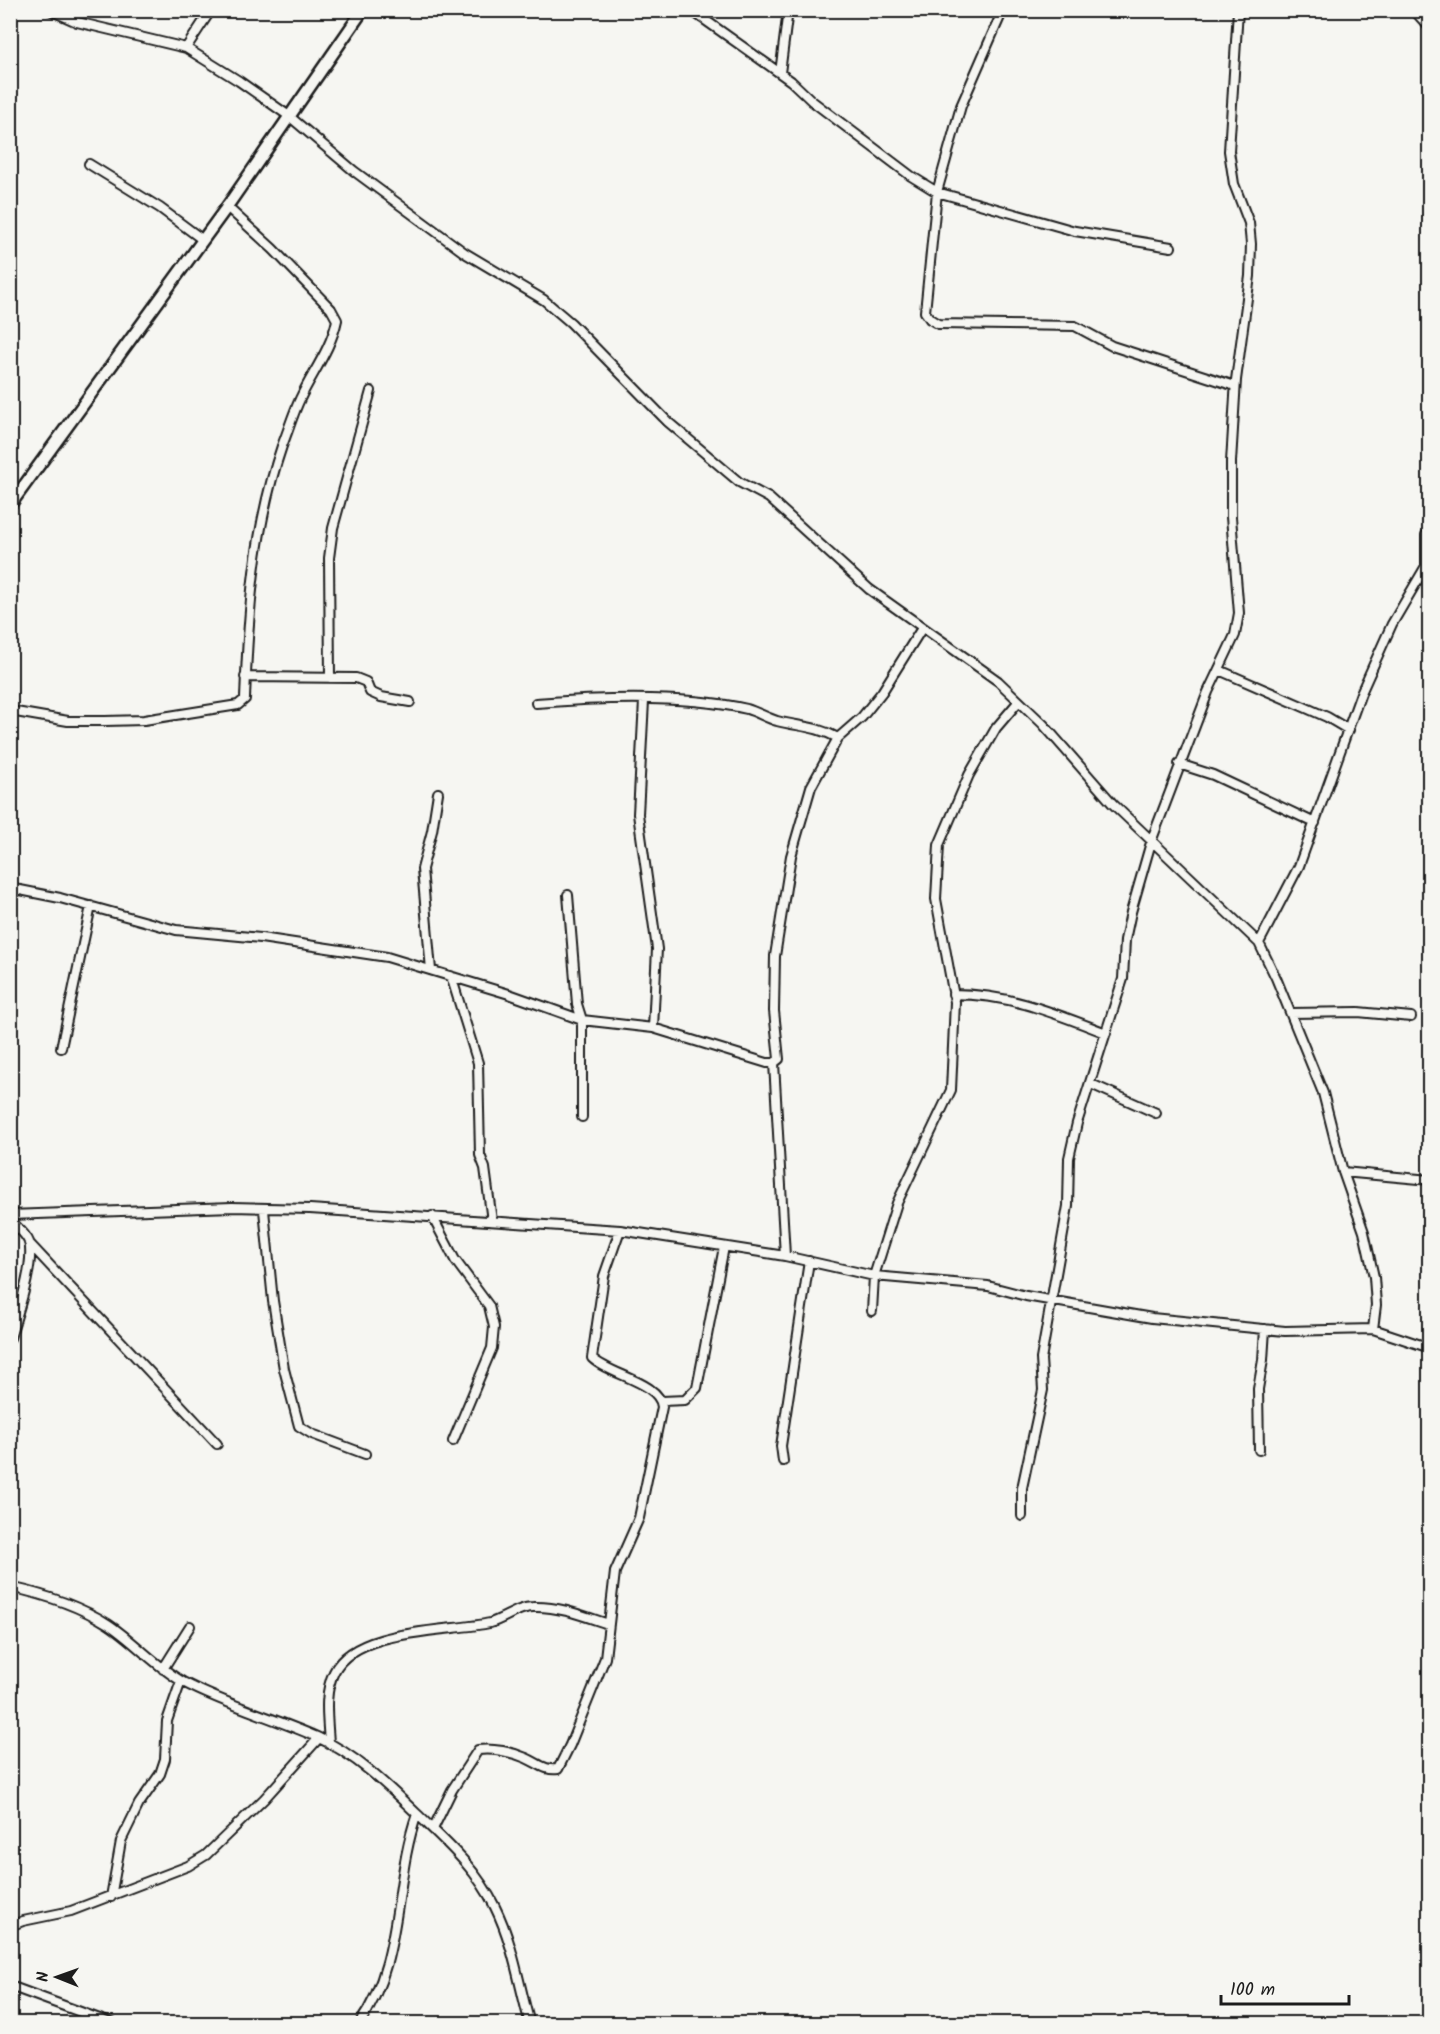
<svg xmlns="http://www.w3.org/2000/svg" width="1440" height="2034" font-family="Kalam,sans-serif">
<rect width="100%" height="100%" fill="#f6f6f2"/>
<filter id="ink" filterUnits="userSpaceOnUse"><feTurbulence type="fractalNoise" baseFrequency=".0167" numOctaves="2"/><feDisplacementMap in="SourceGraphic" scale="12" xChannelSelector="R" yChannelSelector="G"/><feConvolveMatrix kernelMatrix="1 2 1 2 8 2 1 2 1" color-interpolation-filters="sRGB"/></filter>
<g filter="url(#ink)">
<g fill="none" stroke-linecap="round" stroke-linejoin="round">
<g stroke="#1c1c1c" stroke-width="12">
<path id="minor" d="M50,10L77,22L186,48L239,81L289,116L354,171L465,253L544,300L571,323L668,422L739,482L769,498L869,589L998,681L1043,724L1113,804L1259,943L1276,978L1323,1093L1343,1172L1364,1232L1374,1277L1376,1305L1373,1329
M691,10L791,81L812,101L911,176L937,192L1075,231L1171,247
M1003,10L961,106L937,192L925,312L930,319L938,324L1075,326L1112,346L1235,386
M1414,10L1430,28
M186,48L211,10
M780,73L788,10
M89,164L160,208L203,240
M1219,670L1327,717L1349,730
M245,677L356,678L366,682L370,692L381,697L410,702
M330,678L329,558L333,528L371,391
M644,701L638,814L657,949L653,1028
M536,703C599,698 685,695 747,709C757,712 767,718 777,721C801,727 816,726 838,738
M10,711L68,721H105L144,720L238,705L245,699C248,614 254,528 282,446C288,431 293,414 300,399C312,373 331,349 337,320L331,309L273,249L226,206
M1179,764L1213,775L1315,823
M10,888L60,898L176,930L261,938L387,957L509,994L582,1020L653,1028L767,1063H774
M568,895L577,1004L582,1020V1117
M1259,943L1299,866L1361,693L1392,624L1426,566V535
M431,970L422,869L432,831L438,793
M451,976L478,1063L480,1155L485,1168L492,1221
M953,994C1010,994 1054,1013 1106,1033
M1291,1013L1358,1012L1411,1017
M61,1048L91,906
M1091,1084L1156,1113
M1343,1172L1430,1180
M264,1210L273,1301L284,1369L299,1426L312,1434L365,1454
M10,1215L232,1207L310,1209L620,1230L785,1256L874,1276L988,1286L1026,1296L1152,1318L1285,1331L1373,1329L1430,1348
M432,1216L455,1260L489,1306L494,1327L492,1348L453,1441
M10,1220C16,1226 26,1234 29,1242C35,1265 17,1314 10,1338
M29,1243L217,1444
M785,1256L774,1063L779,1059L774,1011L775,956L791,856L811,787L838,738L862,717L882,692L922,628
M872,1311L874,1276L897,1203L951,1090L955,1002L936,899L939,845L969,775L996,728L1019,701
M662,1401L685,1400L697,1388L724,1247
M1259,1450L1258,1389L1263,1360L1265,1329
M783,1461L781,1446L809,1261
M1022,1516V1488L1043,1390L1041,1359L1068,1206L1069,1158L1077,1123L1123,979L1125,940L1131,912L1152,839L1208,692L1235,635L1239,613L1231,517V462L1236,380L1250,276L1251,244L1249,223L1234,184L1229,151L1238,10
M10,1587C42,1594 80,1606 108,1624C134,1641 155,1666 183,1682C226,1705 272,1717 317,1737C355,1754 387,1785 417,1814C447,1843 476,1868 495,1907C513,1943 519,1985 530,2024
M163,1669L190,1626
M329,1744C328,1721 323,1694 334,1672C355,1628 448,1632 490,1623C504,1619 518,1607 533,1607C559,1606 584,1616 608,1624
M433,1829L452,1790L478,1750C493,1748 512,1752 526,1758C538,1763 545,1771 558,1769L570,1745L605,1658L615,1572L639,1518L662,1407C660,1382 609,1375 592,1358L604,1276L620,1230
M111,1897L121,1841L139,1804L160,1774L165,1759L167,1721L181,1681
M10,1926L23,1921L71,1911L188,1866L206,1855L264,1799L319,1738
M10,1986L113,2024
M359,2024C403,1963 393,1882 417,1814"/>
</g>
<g stroke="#1c1c1c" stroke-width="15">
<path id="secondary" d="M10,505L224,211L363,10"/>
</g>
<use href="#minor" stroke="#f6f6f2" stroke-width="8"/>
<use href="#secondary" stroke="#f6f6f2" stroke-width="10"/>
</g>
</g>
<rect width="1440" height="2034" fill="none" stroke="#f6f6f2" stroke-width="36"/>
<rect x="18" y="18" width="1404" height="1998" fill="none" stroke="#1c1c1c" stroke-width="2" filter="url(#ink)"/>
<g transform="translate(57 1977) rotate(271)" stroke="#f6f6f2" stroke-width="4.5" paint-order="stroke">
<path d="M0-4.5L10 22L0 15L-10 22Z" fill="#1c1c1c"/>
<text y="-9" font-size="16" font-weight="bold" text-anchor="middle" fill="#1c1c1c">N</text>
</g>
<path d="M1221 1995v9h128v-9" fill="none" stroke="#1c1c1c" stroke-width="3"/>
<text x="1230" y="1995" font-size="18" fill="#1c1c1c" stroke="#f6f6f2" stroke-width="4.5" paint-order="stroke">100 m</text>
</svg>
